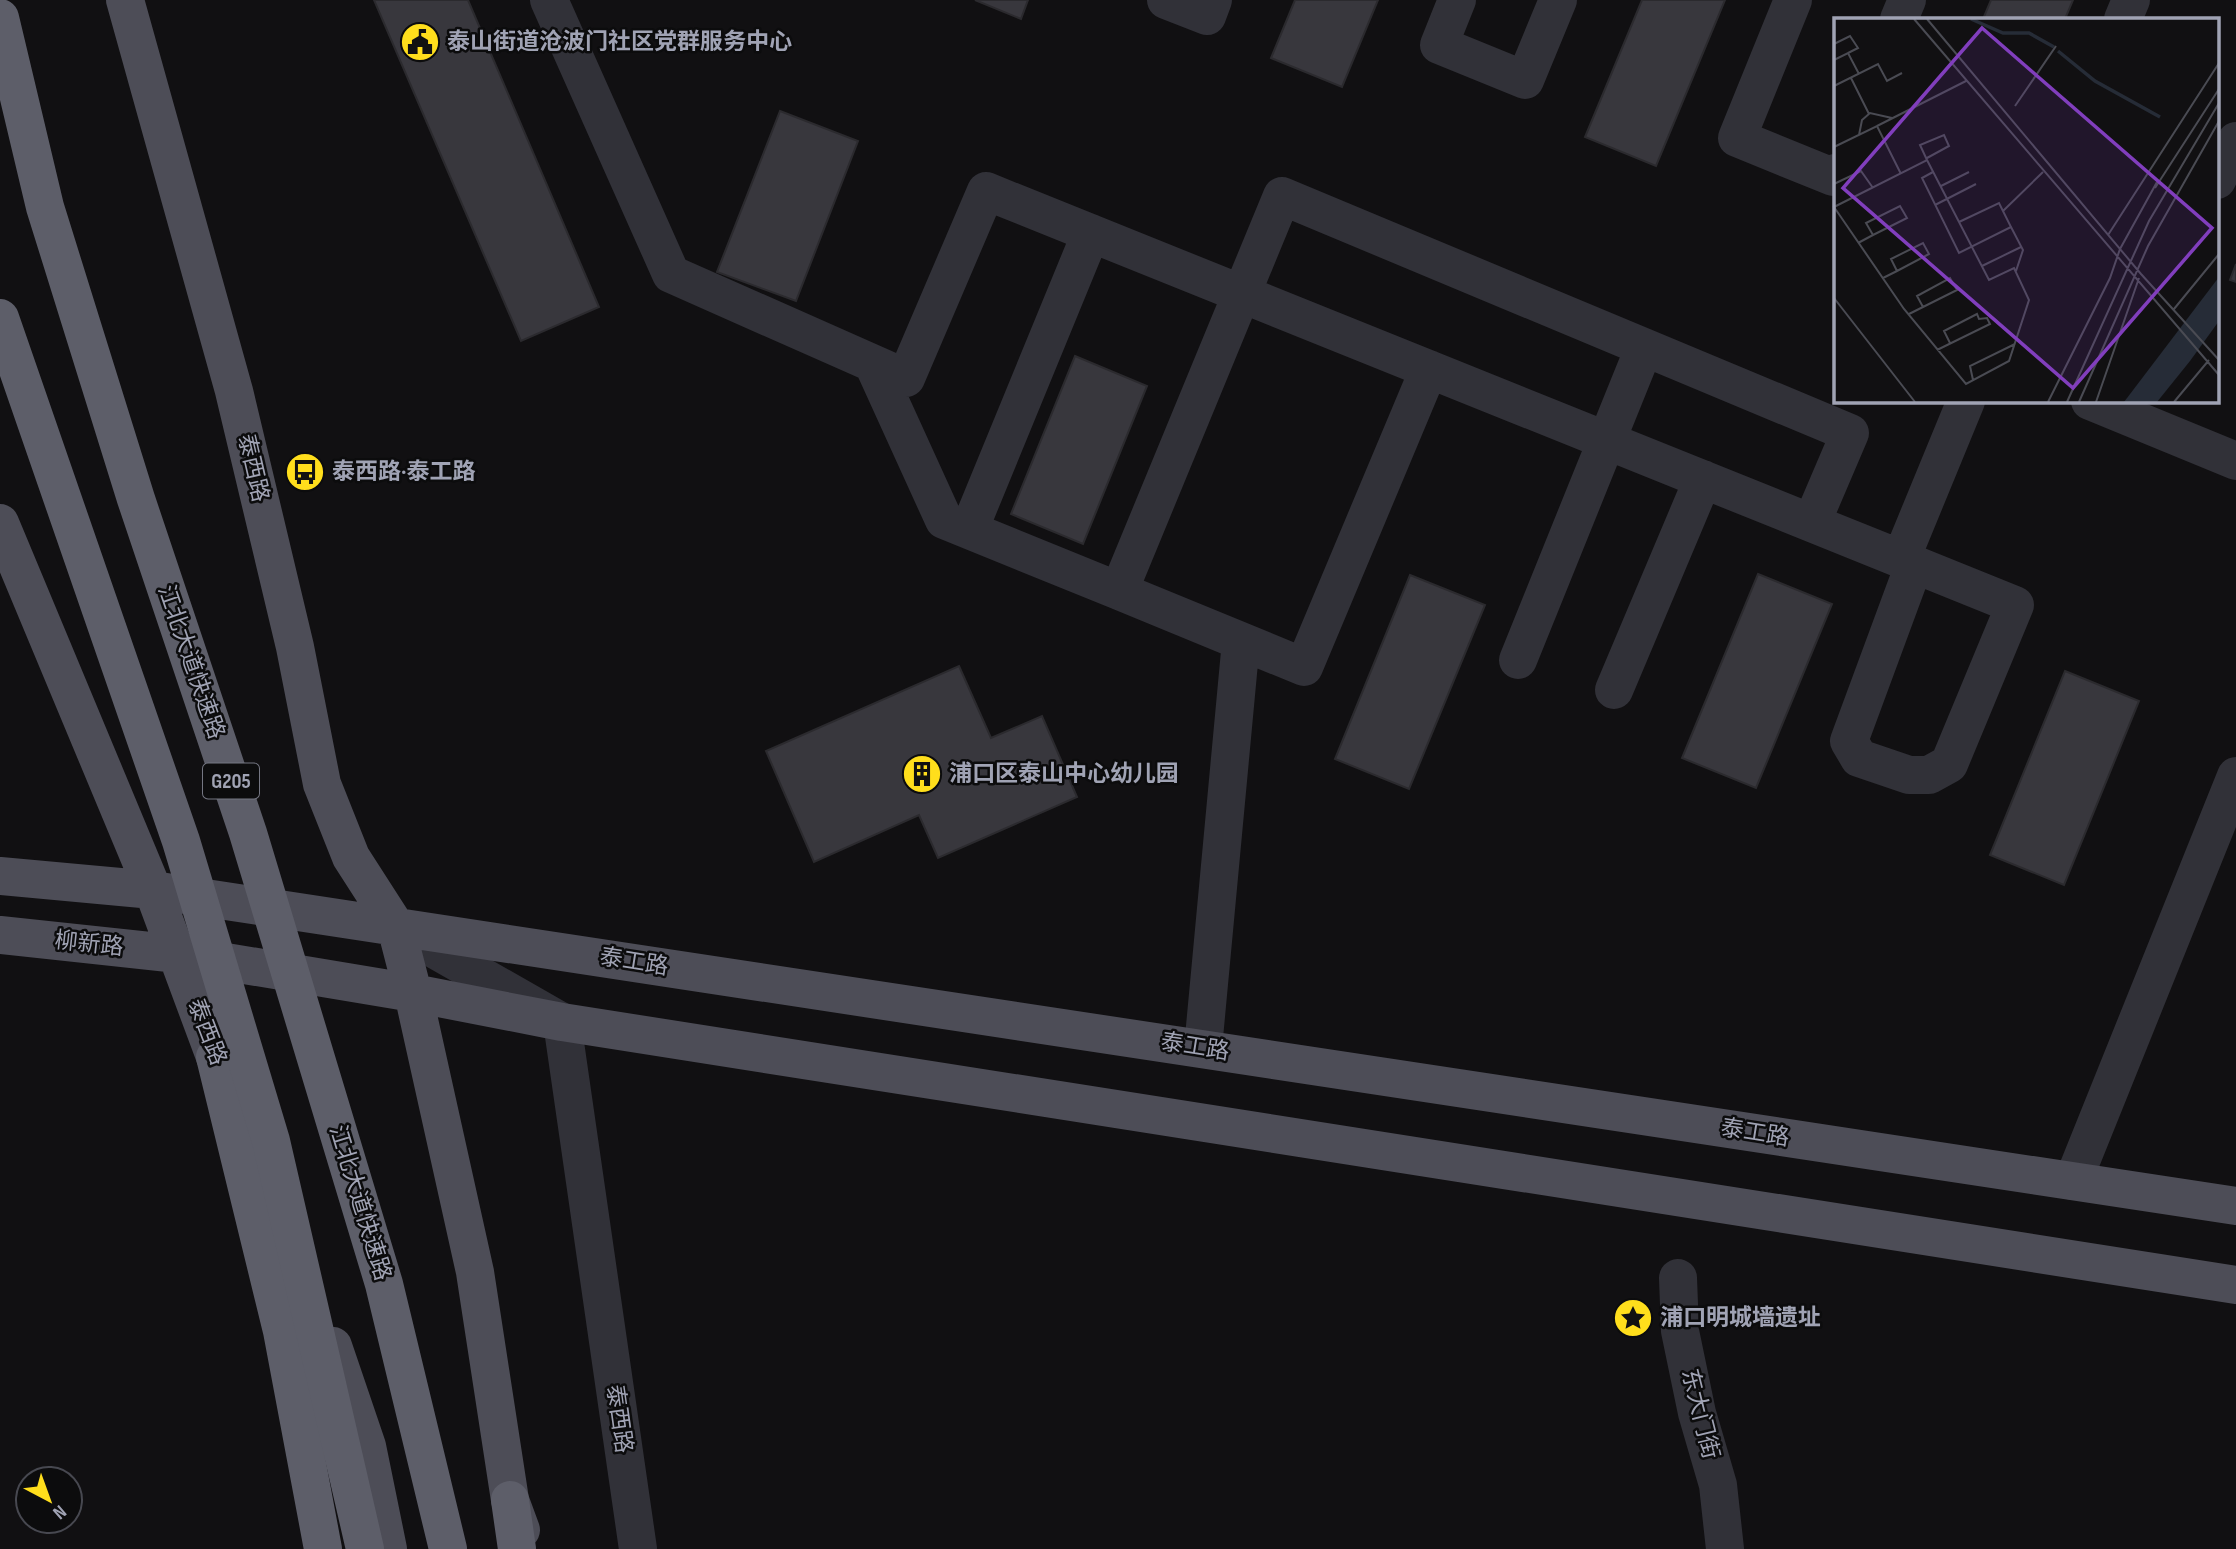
<svg xmlns="http://www.w3.org/2000/svg" width="2236" height="1549" font-family="'Sofia Sans Condensed','Noto Sans SC',sans-serif">
<rect width="100%" height="100%" fill="#111012"/>
<path fill="#38373d" stroke="#2b2a2e" stroke-width="2" d="M374,0H468L599,307L521,341Z
M975,0H1028L1021,19Z
M1295,0H1378L1342,87L1271,58Z
M1642,0H1725L1656,166L1585,137Z
M1991,0H2073L2065,19H1983Z
M780,111L858,141L796,301L717,272Z
M2236,264V282L2230,280Z
M1075,356L1147,386L1083,544L1011,514Z
M1758,574L1832,604L1756,788L1682,758Z
M1410,575L1485,605L1409,789L1335,759Z
M959,666L991,738L1042,716L1077,797L938,858L919,815L814,862L766,751Z
M2065,671L2139,701L2064,885L1990,855Z"/>
<g fill="none" stroke-linecap="round" stroke-linejoin="round">
<path stroke="#313138" stroke-width="38" d="M549,0L671,274L906,378L986,191L1901,559L1966,401
M1166,0L1207,16L1213,0
M1457,0L1439,45L1525,80L1558,0
M1793,0L1737,138L1833,177L1835,173
M1899,19L1907,0
M2123,19L2131,0
M2217,180L2236,141
M873,364L944,520L1119,591
M1429,369L1304,667L1119,591L1282,196L1850,433L1812,522
M2090,401L2236,461
M969,530L1091,233
M1901,559L2015,605L1949,764L1929,775H1909L1859,758L1849,741L1914,565
M1518,660L1644,348
M1614,690L1703,479
M397,928L562,1022L638,1549
M1203,1048L1241,641
M2073,1181L2236,776
M1678,1278L1680,1331L1697,1413L1718,1485L1725,1549"/>
<path stroke="#4d4d57" stroke-width="38" d="M125,0L234,391L295,647L322,784L351,857L396,927L413,993L475,1272L510,1500L521,1530
M0,523L153,890L215,1057L229,1089
M0,876L153,890L2236,1206
M0,935L178,954L413,993L562,1022L2236,1285
M333,1346L367,1446L388,1549"/>
<path stroke="#5d5e69" stroke-width="38" d="M215,1057L282,1331L323,1549
M510,1500L517,1549"/>
<path stroke="#5d5e69" stroke-width="38" d="M0,18L45,207L136,499L248,833L384,1284L448,1549
M0,318L181,841L271,1141L365,1549"/>
</g>
<defs>
<g id="civic-disc" transform="scale(2.0125)"><circle r="9.5" fill="#ffde1c" stroke="#0c0c0d"/><path d="M-.6-6.5H3V-4.5H.6V-3L4-1V1h2V6H-6V1h2V-1L-.6-3ZM-1.2 2.5V6h2.4V2.5Z" fill="#111"/></g>
<g id="bus-disc" transform="scale(2.0125)"><circle r="9.5" fill="#ffde1c" stroke="#0c0c0d"/><path d="M-5-6H5V4H4V6H2V4H-2V6H-4V4H-5ZM-3.5-4V0h7V-4ZM-3.5 1.2v1.5H-2V1.2ZM2 1.2v1.5H3.5V1.2Z" fill="#111"/></g>
<g id="building-disc" transform="scale(2.0125)"><circle r="9.5" fill="#ffde1c" stroke="#0c0c0d"/><path d="M-4-6H4V6H1V3H-1V6H-4ZM-2.5-4.3h1.7v1.8h-1.7ZM.8-4.3h1.7v1.8H.8ZM-2.5-1h1.7V.8h-1.7ZM.8-1h1.7V.8H.8Z" fill="#111"/></g>
<g id="sight-disc" transform="scale(2.0125)"><circle r="9.5" fill="#ffde1c" stroke="#0c0c0d"/><path d="M0-6L1.8-2.2L6-1.7L2.9 1.2L3.7 5.4L0 3.3L-3.7 5.4L-2.9 1.2L-6-1.7L-1.8-2.2Z" fill="#111"/></g>
</defs>
<g fill-rule="evenodd">
<use href="#civic-disc" x="420" y="42"/>
<use href="#bus-disc" x="305" y="472"/>
<use href="#building-disc" x="922" y="774"/>
<use href="#sight-disc" x="1633" y="1318"/>
</g>
<g text-anchor="middle" dominant-baseline="central" stroke-width="5" stroke-linejoin="round" paint-order="stroke">
<rect fill="#0c0c0d" stroke="#747682" stroke-width="2" x="203" y="763.5" width="56" height="35" rx="5"/>
<g font-size="21" font-weight="bold" fill="#a0a3b4">
<text x="231" y="781">G205</text>
</g>
<g font-size="23" font-weight="bold" fill="#a0a3b4" stroke="#0c0c0d" text-anchor="start">
<text x="447" y="42">泰山街道沧波门社区党群服务中心</text>
<text x="332" y="472">泰西路·泰工路</text>
<text x="949" y="774">浦口区泰山中心幼儿园</text>
<text x="1660" y="1318">浦口明城墙遗址</text>
</g>
<g font-size="23" fill="#a0a3b4" stroke="#0c0c0d">
<text transform="translate(253 468) rotate(77)">泰西路</text>
<text transform="translate(191 662) rotate(71)">江北大道快速路</text>
<text transform="translate(89 944) rotate(6)">柳新路</text>
<text transform="translate(634 962) rotate(9)">泰工路</text>
<text transform="translate(207 1032) rotate(69)">泰西路</text>
<text transform="translate(1195 1047) rotate(9)">泰工路</text>
<text transform="translate(1755 1133) rotate(9)">泰工路</text>
<text transform="translate(360 1203) rotate(73)">江北大道快速路</text>
<text transform="translate(1700 1414) rotate(76)">东大门街</text>
<text transform="translate(619 1419) rotate(82)">泰西路</text>
</g>
</g>
<g transform="translate(1834 18)">
<rect width="385" height="385" fill="#111012"/>
<path d="M385,259V303L356,343L323,384H290Z" fill="#262c37"/>
<path fill="none" stroke="#262c37" stroke-width="3.5" d="M137,1L169,15H195L220,29M224,33L261,63L326,99"/>
<path fill="none" stroke="#4a4b53" stroke-width="2" d="M80,1L385,357M93,1L307,256L385,342M0,26L16,18L24,30L14,35M0,42L14,35L25,56M17,60L35,96M0,68L44,46L53,63L68,55M181,88L222,28M43,108L132,63M25,117L28,102L36,95L58,100M0,129L43,108L67,156M93,140L115,128L110,117L86,127L93,142M93,142L155,262L180,250L195,282L175,343L132,366L70,291L0,189ZM99,154L88,160L125,235L177,209L165,185L125,204M0,166L27,153L39,170M107,168L135,154M321,170L385,71M101,187L142,166M169,193L209,154M177,209L189,232L182,253M274,217L385,45M24,225L39,217L73,200L66,188L32,205L39,217M148,248L187,229M49,260L63,253L95,236L89,225L57,241L63,253M0,280L81,384M340,291L385,236M75,296L123,272L116,260L83,278L89,289M103,332L156,306L153,300L145,301L143,296L110,313L116,325M139,362L136,348L181,326M214,384L276,260L286,231L323,164M233,384L315,203L385,85M245,384L314,228L385,103M262,384L305,260M340,384L375,342"/>
<path fill="#813ebd" fill-opacity="0.15" stroke="#813ebd" stroke-width="3.5" d="M148,10L378,210L239,370L9,170Z"/>
<rect width="385" height="385" fill="none" stroke="#a0a3b4" stroke-width="3.5"/>
</g>
<g transform="translate(49 1500) rotate(139)"><circle r="33" fill="#0c0c0d" stroke="#474850" stroke-width="2"/>
<path d="M0-5L12 26L0 18L-12 26Z" fill="#ffde1c"/>
<text y="-10" font-size="19" font-weight="bold" text-anchor="middle" fill="#a0a3b4">N</text>
</g>
</svg>
